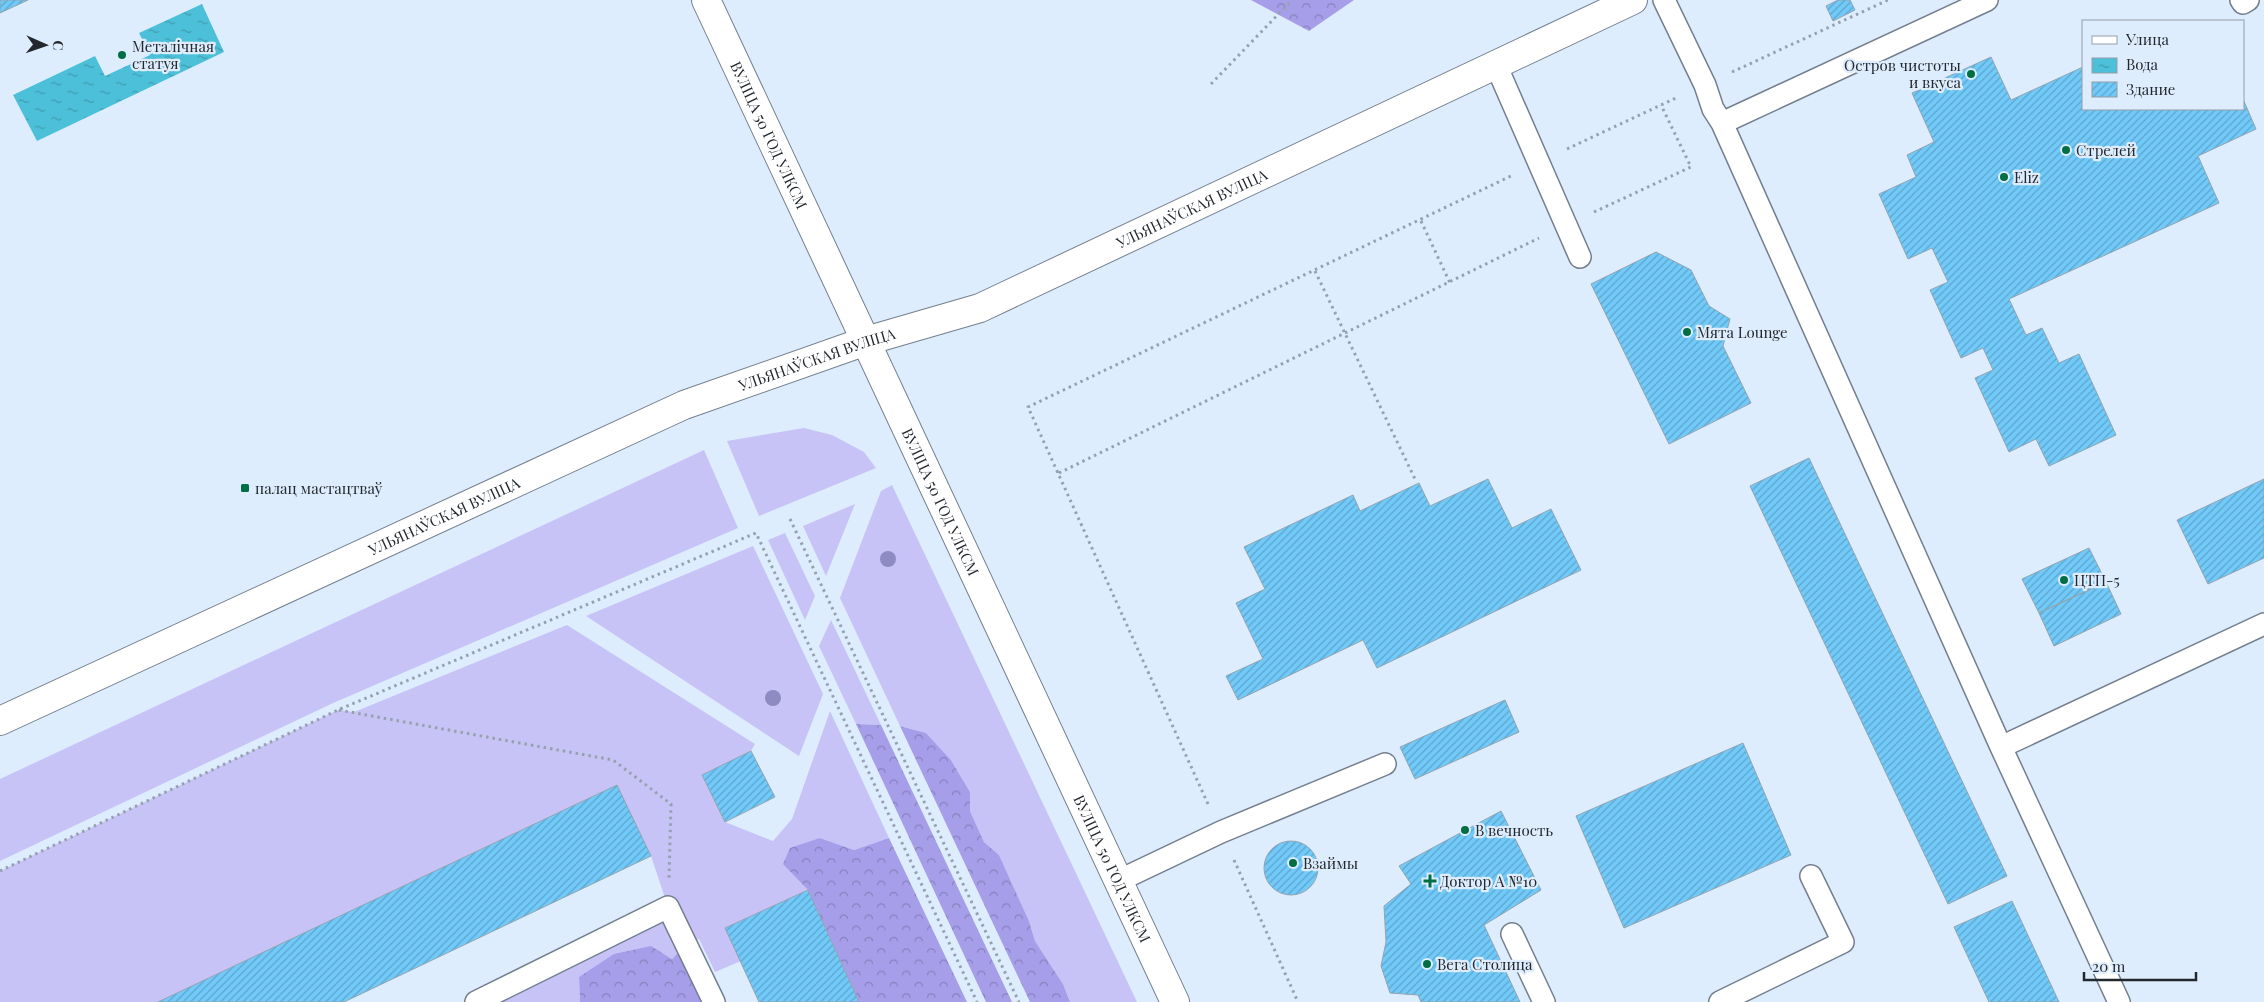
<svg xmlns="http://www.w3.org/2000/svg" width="2264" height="1002" font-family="'Playfair Display',serif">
<defs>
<pattern id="forest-crowns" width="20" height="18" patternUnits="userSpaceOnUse" patternTransform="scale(1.25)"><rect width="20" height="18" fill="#a69ee9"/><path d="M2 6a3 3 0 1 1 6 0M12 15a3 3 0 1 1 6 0" fill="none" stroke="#8781bd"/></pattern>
<pattern id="water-ripples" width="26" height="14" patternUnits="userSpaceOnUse" patternTransform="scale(1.25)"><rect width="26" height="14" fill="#4cc0d9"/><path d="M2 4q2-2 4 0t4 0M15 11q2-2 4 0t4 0" fill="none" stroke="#3f9cb0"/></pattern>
<pattern id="building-hatch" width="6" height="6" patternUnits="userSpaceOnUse" patternTransform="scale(1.25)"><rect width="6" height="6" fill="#71caf9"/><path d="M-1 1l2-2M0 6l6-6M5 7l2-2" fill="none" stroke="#5ca4ca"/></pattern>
</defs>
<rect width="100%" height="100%" fill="#deedfd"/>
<path fill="#c7c3f7" d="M804,428L832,435L864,452L876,468L759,516L727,441Z
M704,450L738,528L331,704L0,861V779Z
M892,485L1137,1002H1070L1063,984L1035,941L1029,921L999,855L984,842L970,811V792L951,760L926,733L900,726L840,598L881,491Z
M855,504L826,576L803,526Z
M785,533L815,596L805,620L768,540Z
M753,546L823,694L799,756L586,616Z
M831,620L881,725L856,724L819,646Z
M567,625L755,744L751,751L702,775L725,822L773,841L792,819L830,711L889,838L854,850L820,838L784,864L808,890L726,928L741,961L715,972L699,939L686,944L672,959L651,947L579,977L580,1002H476L668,907L651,856L617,785L158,1002H0V871L338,710L354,712Z"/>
<path fill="url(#forest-crowns)" d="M1251,0H1354L1309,31Z
M856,724L881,725L1012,1002H986Z
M900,726L926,733L951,760L970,792V811L984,842L999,855L1029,921L1035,941L1063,984L1070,1002H1030Z
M820,838L854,850L889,838L967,1002H859L808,890L783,864L790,848Z
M686,944L714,1002H580L579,977L614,954L651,946L672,959Z"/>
<path fill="url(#water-ripples)" d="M202,4L224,52L37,141L13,95L95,56L105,76L150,55L139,33Z"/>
<path fill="url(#building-hatch)" stroke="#92a4af" d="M0,0H28L0,13Z
M1838,0H1850L1855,10L1833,21L1826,6Z
M1991,57L2011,100L2083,67V109H2243V99L2256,129L2198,156L2219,203L2009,299L2026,335L2042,328L2059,363L2079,354L2116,435L2049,466L2036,439L2009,452L1975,378L1993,370L1983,348L1961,358L1930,290L1948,282L1932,248L1908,259L1879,194L1916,177L1907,155L1934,142L1912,93Z
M1656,252L1691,270L1709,306L1730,319L1723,346L1751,403L1669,444L1591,284Z
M1809,458L2007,876L1948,904L1750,486Z
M1488,479L1512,528L1551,509L1581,570L1377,668L1363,640L1238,700L1226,676L1263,659L1236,603L1265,589L1244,547L1353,495L1360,511L1419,483L1430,506Z
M2264,479V558L2208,584L2177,520Z
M2089,548L2106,582L2039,613L2022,579Z
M2106,582L2121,614L2054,646L2039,613Z
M1505,700L1519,732L1415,779L1400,747Z
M1743,743L1791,855L1624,928L1576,816Z
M751,751L775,797L725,822L702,775Z
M617,785L651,856L344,1002H158Z
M1501,811L1541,890L1484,925L1520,1002H1421L1418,995L1390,993L1381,966L1386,942L1384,906L1411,884L1399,866Z
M1264 868a27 27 0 1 1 54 0a27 27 0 1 1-54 0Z
M808,890L859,1002H759L725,928Z
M2012,901L2059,1002H1989L1954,927Z"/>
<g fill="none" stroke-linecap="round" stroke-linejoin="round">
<g stroke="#737f8e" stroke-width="24">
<path id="lane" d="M1664,0L1705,85L1713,109L1722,123L2001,747L2119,1002
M2241,0L2243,3L2248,0
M1496,65L1580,257
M1722,123L1987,0
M2001,747L2264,624
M1118,881L1221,832L1385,764
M1512,934L1544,1002
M476,1002L668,907L714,1002
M1720,1002L1843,942L1811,876"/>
</g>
<g stroke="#737f8e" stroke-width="30">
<g id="secondary">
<path id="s1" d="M706,0L1175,1002"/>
<path id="s2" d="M0,721L684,405L866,341L980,308L1633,0"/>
</g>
</g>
<path stroke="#96a1ae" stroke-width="3" stroke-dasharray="2.5 4" stroke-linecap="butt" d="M1732,72L1888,0
M1211,84L1292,0
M1567,149L1676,98
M1594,212L1691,167L1661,105
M1421,221L1450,283
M1315,271L1415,479
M1059,473L1539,238
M790,519L1019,1002
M339,710L613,760L671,804L669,879
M1208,804L1028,407L1511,176
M1234,860L1298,1002
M0,871L338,710L756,533L977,1002"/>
<use href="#lane" stroke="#fff" stroke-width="21"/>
<use href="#secondary" stroke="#fff" stroke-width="28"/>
</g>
<g fill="#8e8bc2">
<circle cx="888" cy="559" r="8"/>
<circle cx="773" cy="698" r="8"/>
</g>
<g fill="#016e45" stroke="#deedfd" stroke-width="2">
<circle cx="122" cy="55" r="5"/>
<circle cx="1971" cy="74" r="5"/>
<circle cx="2066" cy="150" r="5"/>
<circle cx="2004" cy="177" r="5"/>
<circle cx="1687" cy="332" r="5"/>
<rect x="240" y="483" width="10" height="10" rx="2.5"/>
<circle cx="2064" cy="580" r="5"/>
<circle cx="1465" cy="830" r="5"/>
<circle cx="1293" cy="863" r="5"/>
<path d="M1427.5 873.5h5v5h5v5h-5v5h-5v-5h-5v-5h5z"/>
<circle cx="1427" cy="964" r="5"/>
</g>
<g text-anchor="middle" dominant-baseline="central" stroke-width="4.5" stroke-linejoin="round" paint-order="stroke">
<g font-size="15" fill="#23282e" stroke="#deedfd" text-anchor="start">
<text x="132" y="46">Металічная<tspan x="132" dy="17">статуя</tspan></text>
<text x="1961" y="65" text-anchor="end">Остров чистоты<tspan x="1961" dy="17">и вкуса</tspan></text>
<text x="2076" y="150">Стрелей</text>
<text x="2014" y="177">Eliz</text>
<text x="1697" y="332">Мята Lounge</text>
<text x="255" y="488">палац мастацтваў</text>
<text x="2074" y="580">ЦТП-5</text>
<text x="1475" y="830">В вечность</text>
<text x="1303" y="863">Взаймы</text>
<text x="1440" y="881">Доктор А №10</text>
<text x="1437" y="964">Вега Столица</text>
</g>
<g font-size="15" fill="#23282e" stroke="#deedfd">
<text stroke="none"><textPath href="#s1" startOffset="149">ВУЛІЦА 50 ГОД УЛКСМ</textPath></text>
<text stroke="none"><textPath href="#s2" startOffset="1299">УЛЬЯНАЎСКАЯ ВУЛІЦА</textPath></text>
<text stroke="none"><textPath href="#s2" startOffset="894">УЛЬЯНАЎСКАЯ ВУЛІЦА</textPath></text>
<text stroke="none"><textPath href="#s1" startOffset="554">ВУЛІЦА 50 ГОД УЛКСМ</textPath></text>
<text stroke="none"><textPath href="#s2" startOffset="489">УЛЬЯНАЎСКАЯ ВУЛІЦА</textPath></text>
<text stroke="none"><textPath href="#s1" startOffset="959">ВУЛІЦА 50 ГОД УЛКСМ</textPath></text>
</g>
</g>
<rect x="2082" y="20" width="162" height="90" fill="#deedfd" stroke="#939eaa"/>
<rect x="2092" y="36" width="25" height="8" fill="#ffffff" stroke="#939eaa"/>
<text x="2126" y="45" font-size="15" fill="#23282e">Улица</text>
<rect x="2092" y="58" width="25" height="15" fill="url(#water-ripples)" stroke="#939eaa"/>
<text x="2126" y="70" font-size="15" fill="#23282e">Вода</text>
<rect x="2092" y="82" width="25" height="15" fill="url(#building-hatch)" stroke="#939eaa"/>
<text x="2126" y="95" font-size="15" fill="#23282e">Здание</text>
<g transform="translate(45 45) rotate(92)" stroke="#deedfd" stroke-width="4" paint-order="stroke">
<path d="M0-4L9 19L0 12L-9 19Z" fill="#23282e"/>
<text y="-8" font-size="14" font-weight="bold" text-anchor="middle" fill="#23282e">С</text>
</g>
<path d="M2084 972v8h112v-8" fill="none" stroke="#23282e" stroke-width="2.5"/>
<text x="2092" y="972" font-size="15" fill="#23282e" stroke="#deedfd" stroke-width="4" paint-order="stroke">20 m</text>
</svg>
